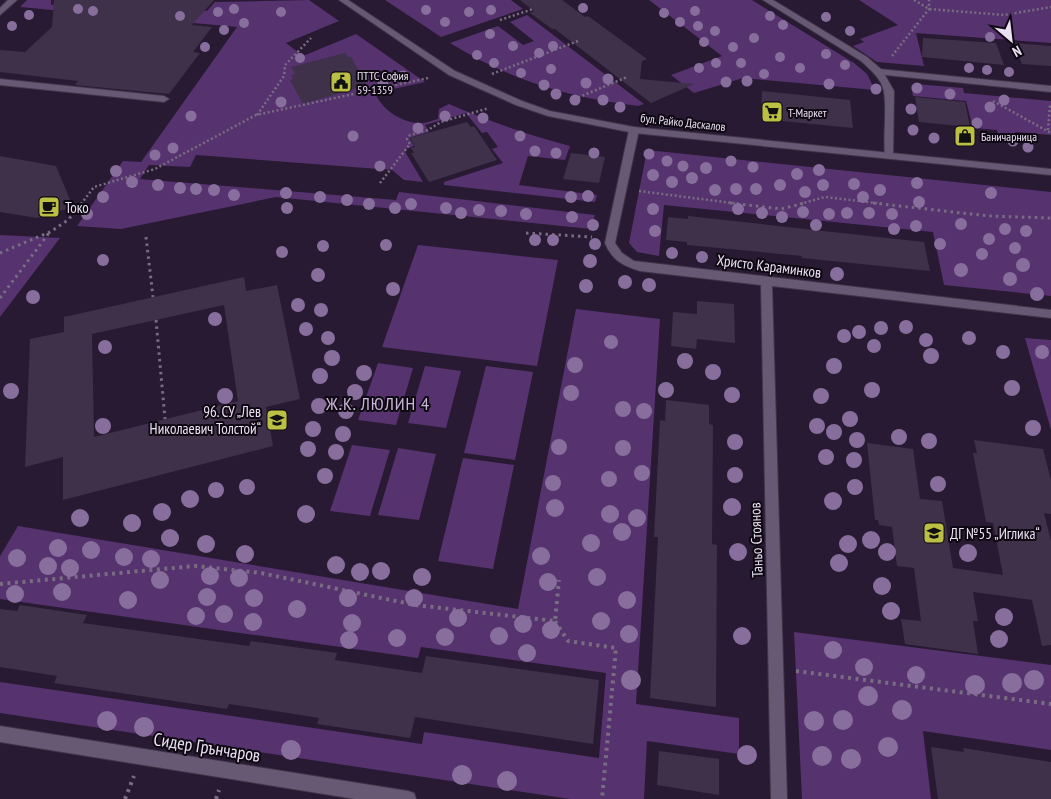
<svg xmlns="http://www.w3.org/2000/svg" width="1051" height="799" font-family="'PT Sans Narrow',sans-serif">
<rect width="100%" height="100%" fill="#281a32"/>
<path fill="#56326f" d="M27,0H51V5L87,0H186L178,8L207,11L215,2L309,0L339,21L286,43L303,56L356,34L425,82L375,93C382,110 403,124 423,123C427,123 433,120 438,119L439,109L449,104C489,121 527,135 570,146L565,160L528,156L519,185L597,195L595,202L444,185V182L503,163L492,149L498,147L487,132L482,133L466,113L425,125L429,132L409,138L414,146L404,150L423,182L404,180L392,170L196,155L190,167L149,165L140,179L396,200L399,192L595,215L591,229L276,197L121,229L77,226L123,161L141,162L237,27L20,7Z
M385,0H511L523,9L441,37Z
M649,0H752L854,63L867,74L875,90L743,78L694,93L671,75L722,56Z
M859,0H1051V43L916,33L924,66L877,62L853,46L864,42L860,39L898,25Z
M527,15L644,104L638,106C566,97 512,81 450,43L498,26L523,45L534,41L510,22Z
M915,84L963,88L964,93L1051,101V135L1015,132L1018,144L1000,142L997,130L973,128L966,101L913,96L911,86Z
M647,150L1051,192V296L944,285L933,232L664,205L659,256L637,252L629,243Z
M0,235L60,238L0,317Z
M418,245L558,260L537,366L382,347Z
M576,309L660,319L636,704L739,718V754L647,741L644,799H570L0,713V682L422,744L424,732L599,758L606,673L421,647L418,658L0,599V556L18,526L518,609Z
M1025,338L1051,340V430Z
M378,363L413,368L396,425L358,420Z
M425,366L461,371L446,428L408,423Z
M486,366L533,372L515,460L464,453Z
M352,445L390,450L370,516L330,511Z
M398,448L436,454L419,520L378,515Z
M463,458L514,465L493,569L438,561Z
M794,632L1051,665V750L923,731L931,799H802Z"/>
<path fill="#3f314a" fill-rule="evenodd" d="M54,0H214L192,25L212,27L193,52L200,53L169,94L75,85L78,81L0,72V50L25,52L52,27Z
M520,0H562L585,17L588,16L647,59L642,61L640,79L694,84L651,103L555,29H552L530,13L534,11Z
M923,38L996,43L1004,65L922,57Z
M1014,43L1051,46V66L1022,64Z
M345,53L348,57H351L367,85L303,104L290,80L293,79L291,75L295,74L291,67Z
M762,91L850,100L853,128L761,119Z
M915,97L965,102L970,127L919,122Z
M467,122L471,127L474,126L497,160L429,182L411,153H414L411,148L415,147L410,138Z
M571,153L605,157L599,183L563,179Z
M0,156L56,166L73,207L37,218L0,212Z
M688,216L924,242L930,271L802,258V256L687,245V242L666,240L668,217L688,219Z
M244,277L246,291L277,285L300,399L266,407L273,446L63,500V457L25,467L30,339L64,332V317ZM224,305L238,401L94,437L92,334Z
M697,301L734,304L735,343L697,339L696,349L671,346L673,312L697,314Z
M666,400L709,405V424L713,425L712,544L717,545L716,707L650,698L658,537H654L660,420L665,421Z
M974,440L1043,449L1051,480V514L1044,513L1051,541V645L1042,646L1032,600L973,592L978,621H973L978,654L905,644L901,619L921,621L914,568L897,566L892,527L879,525L878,520H875L867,443L913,449L920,499L942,501L953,568L1003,575L993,523L986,522L973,453H977Z
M20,605L87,615L83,623L249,646L251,641L337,653L335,660L422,673L426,656L599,680L593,744L415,717L410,738L317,724L319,718L275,711L229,704L227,709L54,683L57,676L0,667V609L17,611Z
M931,747L964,752L963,748L1051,762V799H938Z
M659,751L719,759V795L657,785Z"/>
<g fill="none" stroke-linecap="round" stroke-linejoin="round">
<g stroke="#413549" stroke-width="2">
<path id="lane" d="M879,69L1051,86V92L876,74L875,72Z
M0,79L164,96L169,99L164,102L0,85Z"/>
</g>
<g stroke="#413549" stroke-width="2">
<path id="street" d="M8,0H17L0,15V8Z
M763,0H773L867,57L882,70L894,91L893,158H887L885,156C883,135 887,111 884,92C882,79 870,69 861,61Z
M634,127L639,130L615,243L622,253L634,261L1051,310V318L772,286L787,799H771L761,285L640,271C623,266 612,260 605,243L629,130Z
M0,726L408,791L414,793L416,799H355L0,742Z"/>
</g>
<g stroke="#413549" stroke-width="2">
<path id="secondary" d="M339,0H348L455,71L522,101L550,111L634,127L1051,169V175L634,133L548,116L516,105L449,75Z"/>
</g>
<path stroke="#796d82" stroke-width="2.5" stroke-dasharray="2 2.5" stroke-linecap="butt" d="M914,0L929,9L1004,15L1051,7
M500,20L533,9
M892,56L929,9V0
M492,74L578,41
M570,101L627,77
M993,101L1051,133
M257,115L284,76L285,65L311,38
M1048,130L1050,104
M380,183L410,144L407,139L410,135L428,130L441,122L489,108
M639,191L740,204
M81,204L94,187L155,169L256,115L428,78
M800,204L825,197L884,204"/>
<path stroke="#796d82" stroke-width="3" stroke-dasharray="2.5 4" stroke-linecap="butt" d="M730,203L781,209L805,203
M873,203L989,216L1051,218
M526,233L592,237
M146,237L153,297
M0,253L50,232L68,220L82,203
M0,298L49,233
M156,320L165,419"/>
<path stroke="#796d82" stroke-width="4" stroke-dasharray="3 4.5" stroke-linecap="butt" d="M0,584L195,566L261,573L415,605L555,621L559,580
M555,621L568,641L616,648L602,799
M796,671L1051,704
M125,799L134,776
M216,799L219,790"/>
<use href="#lane" fill="#675874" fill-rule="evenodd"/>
<use href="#street" fill="#675874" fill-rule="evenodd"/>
<use href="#secondary" fill="#675874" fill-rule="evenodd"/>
</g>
<g fill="#886e9c">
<circle cx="583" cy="8" r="5"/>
<circle cx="78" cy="9" r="5"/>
<circle cx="234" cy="9" r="5"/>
<circle cx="426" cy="10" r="5"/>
<circle cx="491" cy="10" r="5"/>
<circle cx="93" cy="11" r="5"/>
<circle cx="695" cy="11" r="5"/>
<circle cx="218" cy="12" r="5"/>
<circle cx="281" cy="12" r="5"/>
<circle cx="469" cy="12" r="5"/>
<circle cx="664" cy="13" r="5"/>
<circle cx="29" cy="15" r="5"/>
<circle cx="180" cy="16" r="5"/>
<circle cx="770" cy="16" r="5"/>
<circle cx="826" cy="17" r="5"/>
<circle cx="445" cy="22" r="5"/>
<circle cx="680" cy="22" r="5"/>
<circle cx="244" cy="23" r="5"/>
<circle cx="783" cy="25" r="5"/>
<circle cx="12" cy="26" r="5"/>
<circle cx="698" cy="26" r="5"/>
<circle cx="224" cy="30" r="5"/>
<circle cx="715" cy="31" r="5"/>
<circle cx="850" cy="31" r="5"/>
<circle cx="490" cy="34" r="5"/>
<circle cx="990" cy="37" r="5"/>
<circle cx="754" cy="38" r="5"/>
<circle cx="704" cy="42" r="5"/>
<circle cx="513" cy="46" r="5"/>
<circle cx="553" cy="46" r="5"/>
<circle cx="205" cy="47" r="5"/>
<circle cx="733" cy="47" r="5"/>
<circle cx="539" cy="53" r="5"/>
<circle cx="826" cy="54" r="5"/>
<circle cx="477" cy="55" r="5"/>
<circle cx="780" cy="57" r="5"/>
<circle cx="300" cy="58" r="5"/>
<circle cx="494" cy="63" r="5"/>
<circle cx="716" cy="63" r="5"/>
<circle cx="741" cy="63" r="5"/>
<circle cx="845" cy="65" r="5"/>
<circle cx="699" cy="68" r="5"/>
<circle cx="800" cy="68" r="5"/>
<circle cx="969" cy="68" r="5"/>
<circle cx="551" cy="69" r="5"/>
<circle cx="987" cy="70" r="5"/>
<circle cx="1009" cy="72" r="5"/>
<circle cx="521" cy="73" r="5"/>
<circle cx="764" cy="74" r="5"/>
<circle cx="403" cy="76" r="5.5"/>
<circle cx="608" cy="79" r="5.5"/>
<circle cx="747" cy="81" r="5.5"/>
<circle cx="383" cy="82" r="5.5"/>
<circle cx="726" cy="82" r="5.5"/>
<circle cx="586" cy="83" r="5.5"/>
<circle cx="829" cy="84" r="5.5"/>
<circle cx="544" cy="85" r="5.5"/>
<circle cx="917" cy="88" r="5.5"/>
<circle cx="876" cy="89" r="5.5"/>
<circle cx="556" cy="94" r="5.5"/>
<circle cx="950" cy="94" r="5.5"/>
<circle cx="575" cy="100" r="5.5"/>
<circle cx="603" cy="100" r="5.5"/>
<circle cx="1004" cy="100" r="5.5"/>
<circle cx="281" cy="102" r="5.5"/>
<circle cx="620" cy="107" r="5.5"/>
<circle cx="990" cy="107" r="5.5"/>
<circle cx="911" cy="109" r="5.5"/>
<circle cx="191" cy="116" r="5.5"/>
<circle cx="445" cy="116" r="5.5"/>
<circle cx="483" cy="118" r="5.5"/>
<circle cx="977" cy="123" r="5.5"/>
<circle cx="418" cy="128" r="5.5"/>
<circle cx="913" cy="130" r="5.5"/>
<circle cx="353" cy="136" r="5.5"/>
<circle cx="520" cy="136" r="5.5"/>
<circle cx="934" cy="138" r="5.5"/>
<circle cx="1013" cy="141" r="5.5"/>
<circle cx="1028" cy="147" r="5.5"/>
<circle cx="173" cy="148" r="5.5"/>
<circle cx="535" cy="151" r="5.5"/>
<circle cx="556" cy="153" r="5.5"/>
<circle cx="594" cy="153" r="5.5"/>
<circle cx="649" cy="154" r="5.5"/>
<circle cx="155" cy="155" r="5.5"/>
<circle cx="667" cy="161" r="5.5"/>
<circle cx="731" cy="161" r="5.5"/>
<circle cx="380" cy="166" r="5.5"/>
<circle cx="683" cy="166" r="5.5"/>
<circle cx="753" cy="167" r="5.5"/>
<circle cx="706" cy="168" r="6"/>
<circle cx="819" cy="170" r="6"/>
<circle cx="116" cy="171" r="6"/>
<circle cx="797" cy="174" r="6"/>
<circle cx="653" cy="175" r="6"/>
<circle cx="692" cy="178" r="6"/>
<circle cx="132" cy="182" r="6"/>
<circle cx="672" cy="182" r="6"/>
<circle cx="917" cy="183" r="6"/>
<circle cx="854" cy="184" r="6"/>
<circle cx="158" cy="185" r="6"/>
<circle cx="780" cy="185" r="6"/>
<circle cx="823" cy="185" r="6"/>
<circle cx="180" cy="188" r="6"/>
<circle cx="196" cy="189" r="6"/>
<circle cx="736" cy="189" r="6"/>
<circle cx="756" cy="189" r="6"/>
<circle cx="214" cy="190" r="6"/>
<circle cx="715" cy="190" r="6"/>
<circle cx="880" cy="190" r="6"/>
<circle cx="805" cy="192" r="6"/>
<circle cx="286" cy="193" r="6"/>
<circle cx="991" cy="193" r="6"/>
<circle cx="234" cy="195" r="6"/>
<circle cx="588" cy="196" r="6"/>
<circle cx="103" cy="197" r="6"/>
<circle cx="320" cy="197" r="6"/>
<circle cx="571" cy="197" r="6"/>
<circle cx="863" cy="197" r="6"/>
<circle cx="347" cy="200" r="6"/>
<circle cx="919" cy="202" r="6"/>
<circle cx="369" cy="204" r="6"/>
<circle cx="411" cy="204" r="6"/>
<circle cx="287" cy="208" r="6"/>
<circle cx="395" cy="208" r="6"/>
<circle cx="446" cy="208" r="6"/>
<circle cx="653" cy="209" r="6"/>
<circle cx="738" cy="209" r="6"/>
<circle cx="479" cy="210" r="6"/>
<circle cx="501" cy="211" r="6"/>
<circle cx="803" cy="212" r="6"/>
<circle cx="461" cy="213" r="6"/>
<circle cx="762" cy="213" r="6"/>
<circle cx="847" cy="213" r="6"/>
<circle cx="869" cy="213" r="6"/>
<circle cx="87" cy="214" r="6"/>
<circle cx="526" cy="214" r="6"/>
<circle cx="829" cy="214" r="6"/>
<circle cx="892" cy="214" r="6"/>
<circle cx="572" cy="217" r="6"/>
<circle cx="782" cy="217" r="6"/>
<circle cx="961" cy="224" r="6"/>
<circle cx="593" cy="225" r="6"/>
<circle cx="816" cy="225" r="6"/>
<circle cx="916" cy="226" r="6"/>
<circle cx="894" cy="229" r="6"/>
<circle cx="1005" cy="229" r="6"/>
<circle cx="655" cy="231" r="6"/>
<circle cx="1026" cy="231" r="6"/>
<circle cx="989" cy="239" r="6"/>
<circle cx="535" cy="240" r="6"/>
<circle cx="553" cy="240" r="6"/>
<circle cx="595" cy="244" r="6"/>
<circle cx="940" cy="244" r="6"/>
<circle cx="386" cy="245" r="6"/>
<circle cx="323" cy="246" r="6"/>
<circle cx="1015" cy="248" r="6"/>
<circle cx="282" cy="252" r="6"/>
<circle cx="672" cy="253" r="6"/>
<circle cx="982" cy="254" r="6"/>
<circle cx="702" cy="257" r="6"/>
<circle cx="103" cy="260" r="6"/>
<circle cx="590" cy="261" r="7"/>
<circle cx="1023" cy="265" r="7"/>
<circle cx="961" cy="270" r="7"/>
<circle cx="837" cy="274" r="7"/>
<circle cx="318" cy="275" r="7"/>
<circle cx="1010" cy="279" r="7"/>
<circle cx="625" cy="282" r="7"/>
<circle cx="649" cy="285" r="7"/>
<circle cx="586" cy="286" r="7"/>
<circle cx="393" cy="289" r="7"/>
<circle cx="1037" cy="294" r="7"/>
<circle cx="33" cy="297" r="7"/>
<circle cx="298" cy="305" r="7"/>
<circle cx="321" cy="310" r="7"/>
<circle cx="215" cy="319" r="7"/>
<circle cx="906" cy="327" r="7"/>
<circle cx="881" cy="328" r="7"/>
<circle cx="306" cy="329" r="7"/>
<circle cx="859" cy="332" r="7"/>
<circle cx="844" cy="336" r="7"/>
<circle cx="328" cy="338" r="7"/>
<circle cx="969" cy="338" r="7"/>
<circle cx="926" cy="340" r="7"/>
<circle cx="611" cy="342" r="7"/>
<circle cx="874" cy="346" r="7"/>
<circle cx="105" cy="347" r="7"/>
<circle cx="1003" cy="352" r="7"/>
<circle cx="1042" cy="352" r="7"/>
<circle cx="931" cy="356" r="8"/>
<circle cx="332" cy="358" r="8"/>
<circle cx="685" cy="361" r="8"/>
<circle cx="575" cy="365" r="8"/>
<circle cx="834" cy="366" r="8"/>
<circle cx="713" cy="372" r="8"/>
<circle cx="364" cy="373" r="8"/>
<circle cx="320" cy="376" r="8"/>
<circle cx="1012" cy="388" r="8"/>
<circle cx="666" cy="390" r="8"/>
<circle cx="872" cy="390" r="8"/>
<circle cx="11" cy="391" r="8"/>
<circle cx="355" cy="392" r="8"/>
<circle cx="571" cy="393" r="8"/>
<circle cx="732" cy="395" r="8"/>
<circle cx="225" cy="396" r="8"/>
<circle cx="821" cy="396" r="8"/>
<circle cx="319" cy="406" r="8"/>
<circle cx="623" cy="409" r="8"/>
<circle cx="346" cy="411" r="8"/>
<circle cx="644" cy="411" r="8"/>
<circle cx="850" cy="419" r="8"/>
<circle cx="103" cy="426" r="8"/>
<circle cx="817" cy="426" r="8"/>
<circle cx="1033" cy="428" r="8"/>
<circle cx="313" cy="429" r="8"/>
<circle cx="834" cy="432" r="8"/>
<circle cx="343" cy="434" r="8"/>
<circle cx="899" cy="437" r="8"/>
<circle cx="857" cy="440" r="8"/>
<circle cx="929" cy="441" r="8"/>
<circle cx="735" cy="442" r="8"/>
<circle cx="559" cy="447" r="8"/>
<circle cx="623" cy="448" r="8"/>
<circle cx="308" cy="449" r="8"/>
<circle cx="336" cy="452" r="8"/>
<circle cx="826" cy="457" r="8"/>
<circle cx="854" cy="460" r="8"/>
<circle cx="642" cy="473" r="8"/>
<circle cx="735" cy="475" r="8"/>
<circle cx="325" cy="476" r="8"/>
<circle cx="609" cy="479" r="8"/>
<circle cx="553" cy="483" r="8"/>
<circle cx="938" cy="484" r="8"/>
<circle cx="247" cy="487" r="8"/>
<circle cx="855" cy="487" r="8"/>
<circle cx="216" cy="490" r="8"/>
<circle cx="190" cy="499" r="9"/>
<circle cx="833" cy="501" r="9"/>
<circle cx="732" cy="507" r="9"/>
<circle cx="555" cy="508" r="9"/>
<circle cx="162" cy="512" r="9"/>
<circle cx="306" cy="514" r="9"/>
<circle cx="610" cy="514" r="9"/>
<circle cx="80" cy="518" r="9"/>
<circle cx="637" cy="518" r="9"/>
<circle cx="132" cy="523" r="9"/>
<circle cx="622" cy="532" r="9"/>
<circle cx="170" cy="538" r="9"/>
<circle cx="871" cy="540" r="9"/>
<circle cx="591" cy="543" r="9"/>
<circle cx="206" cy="544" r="9"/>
<circle cx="848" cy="544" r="9"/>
<circle cx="58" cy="548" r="9"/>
<circle cx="91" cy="550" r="9"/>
<circle cx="738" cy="552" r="9"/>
<circle cx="887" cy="552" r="9"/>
<circle cx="968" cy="553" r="9"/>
<circle cx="245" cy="554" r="9"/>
<circle cx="541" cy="556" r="9"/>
<circle cx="124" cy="557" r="9"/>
<circle cx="17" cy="558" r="9"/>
<circle cx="151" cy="559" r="9"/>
<circle cx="839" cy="563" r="9"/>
<circle cx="336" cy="565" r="9"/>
<circle cx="48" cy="566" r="9"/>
<circle cx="70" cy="568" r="9"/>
<circle cx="381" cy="571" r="9"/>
<circle cx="360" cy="572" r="9"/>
<circle cx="210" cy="576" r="9"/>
<circle cx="422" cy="577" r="9"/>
<circle cx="597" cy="577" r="9"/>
<circle cx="239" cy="578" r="9"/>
<circle cx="160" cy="580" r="9"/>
<circle cx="548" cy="582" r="9"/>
<circle cx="882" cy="586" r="9"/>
<circle cx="62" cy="592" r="9"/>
<circle cx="15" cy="594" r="9"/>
<circle cx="207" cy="597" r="9"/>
<circle cx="254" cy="598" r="9"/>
<circle cx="348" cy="598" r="9"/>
<circle cx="414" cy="598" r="9"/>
<circle cx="128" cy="600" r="9"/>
<circle cx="627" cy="600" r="9"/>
<circle cx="297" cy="609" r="9"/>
<circle cx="891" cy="611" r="9"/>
<circle cx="224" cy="614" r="9"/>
<circle cx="196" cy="616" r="9"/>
<circle cx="1004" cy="617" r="9"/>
<circle cx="458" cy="618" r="9"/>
<circle cx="601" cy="621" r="9"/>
<circle cx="253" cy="622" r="9"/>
<circle cx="352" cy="623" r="9"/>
<circle cx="523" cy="624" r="9"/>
<circle cx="551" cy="630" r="9"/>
<circle cx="629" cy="634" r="9"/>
<circle cx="499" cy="636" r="9"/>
<circle cx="742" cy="636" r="9"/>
<circle cx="445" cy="637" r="9"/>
<circle cx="397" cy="638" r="9"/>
<circle cx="999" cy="639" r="9"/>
<circle cx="349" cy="640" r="9"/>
<circle cx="833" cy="650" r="9"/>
<circle cx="527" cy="653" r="9"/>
<circle cx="864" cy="667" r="9"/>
<circle cx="916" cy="675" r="9"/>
<circle cx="631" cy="680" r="10"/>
<circle cx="1034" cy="680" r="10"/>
<circle cx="1012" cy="683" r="10"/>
<circle cx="975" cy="685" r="10"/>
<circle cx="868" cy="696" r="10"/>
<circle cx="902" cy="710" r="10"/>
<circle cx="843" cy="720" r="10"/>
<circle cx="107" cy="721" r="10"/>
<circle cx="814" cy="721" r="10"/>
<circle cx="144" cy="727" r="10"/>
<circle cx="888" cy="747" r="10"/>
<circle cx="291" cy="750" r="10"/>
<circle cx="747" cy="755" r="10"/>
<circle cx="822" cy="756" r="10"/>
<circle cx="851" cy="759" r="10"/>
<circle cx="462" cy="775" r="10"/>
<circle cx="507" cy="781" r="10"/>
</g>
<defs>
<g id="civic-square" transform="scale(1.125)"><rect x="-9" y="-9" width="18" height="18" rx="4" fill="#bbc044" stroke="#0e0812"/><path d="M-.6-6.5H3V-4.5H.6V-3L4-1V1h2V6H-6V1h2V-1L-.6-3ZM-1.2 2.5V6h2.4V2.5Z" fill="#111"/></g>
<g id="supermarket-square" transform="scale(1.125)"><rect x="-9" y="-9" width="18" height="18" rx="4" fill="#bbc044" stroke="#0e0812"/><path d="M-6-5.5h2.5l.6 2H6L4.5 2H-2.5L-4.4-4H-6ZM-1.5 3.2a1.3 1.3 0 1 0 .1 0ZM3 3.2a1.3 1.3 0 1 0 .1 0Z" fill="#111"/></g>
<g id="shop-square" transform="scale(1.125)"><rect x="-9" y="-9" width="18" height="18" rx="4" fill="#bbc044" stroke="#0e0812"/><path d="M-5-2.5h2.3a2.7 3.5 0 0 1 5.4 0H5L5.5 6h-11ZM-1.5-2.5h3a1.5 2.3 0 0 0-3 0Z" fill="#111"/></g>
<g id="cafe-square" transform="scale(1.125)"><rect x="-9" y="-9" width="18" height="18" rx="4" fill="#bbc044" stroke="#0e0812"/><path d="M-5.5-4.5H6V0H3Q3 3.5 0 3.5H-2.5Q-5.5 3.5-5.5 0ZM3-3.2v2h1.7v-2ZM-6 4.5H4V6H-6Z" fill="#111"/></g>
<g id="school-square" transform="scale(1.125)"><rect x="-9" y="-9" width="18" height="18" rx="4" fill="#bbc044" stroke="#0e0812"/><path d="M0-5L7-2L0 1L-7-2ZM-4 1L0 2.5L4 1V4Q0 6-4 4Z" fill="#111"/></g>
</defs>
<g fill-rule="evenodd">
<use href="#civic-square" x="341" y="82"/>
<use href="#supermarket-square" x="772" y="112"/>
<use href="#shop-square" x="965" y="136"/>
<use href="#cafe-square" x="49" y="207"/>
<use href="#school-square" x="277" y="420"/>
<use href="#school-square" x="934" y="533"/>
</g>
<g text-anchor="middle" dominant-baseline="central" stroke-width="4" stroke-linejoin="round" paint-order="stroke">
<g font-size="12" fill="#eae1f2" stroke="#0e0812" text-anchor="start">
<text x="357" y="75">ПТТС София<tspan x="357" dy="14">59-1359</tspan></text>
<text x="788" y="112">Т-Маркет</text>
<text x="981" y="136">Баничарница</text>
</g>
<g font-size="12" fill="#eae1f2" stroke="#0e0812">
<text transform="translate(683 122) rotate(6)">бул. Райко Даскалов</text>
</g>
<g font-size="15" fill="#eae1f2" stroke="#0e0812" text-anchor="start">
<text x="65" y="207">Токо</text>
<text x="261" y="411" text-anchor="end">96. СУ „Лев<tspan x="261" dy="17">Николаевич Толстой“</tspan></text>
<text x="950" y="533">ДГ №55 „Иглика“</text>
</g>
<g font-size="15" fill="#eae1f2" stroke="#0e0812">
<text transform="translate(769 266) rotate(7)">Христо Караминков</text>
<text transform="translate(756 540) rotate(-92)">Таньо Стоянов</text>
</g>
<g font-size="18" letter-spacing="1" fill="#c8b7d6" stroke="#0e0812">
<text x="378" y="403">Ж.К. ЛЮЛИН 4</text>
</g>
<g font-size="18" fill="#eae1f2" stroke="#0e0812">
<text transform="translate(207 747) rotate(9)">Сидер Грънчаров</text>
</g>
</g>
<g transform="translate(1011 40) rotate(152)" stroke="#0e0812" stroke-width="4" paint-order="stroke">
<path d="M0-4L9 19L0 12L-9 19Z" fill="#eae1f2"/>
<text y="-8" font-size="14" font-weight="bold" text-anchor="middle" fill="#eae1f2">N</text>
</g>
</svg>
